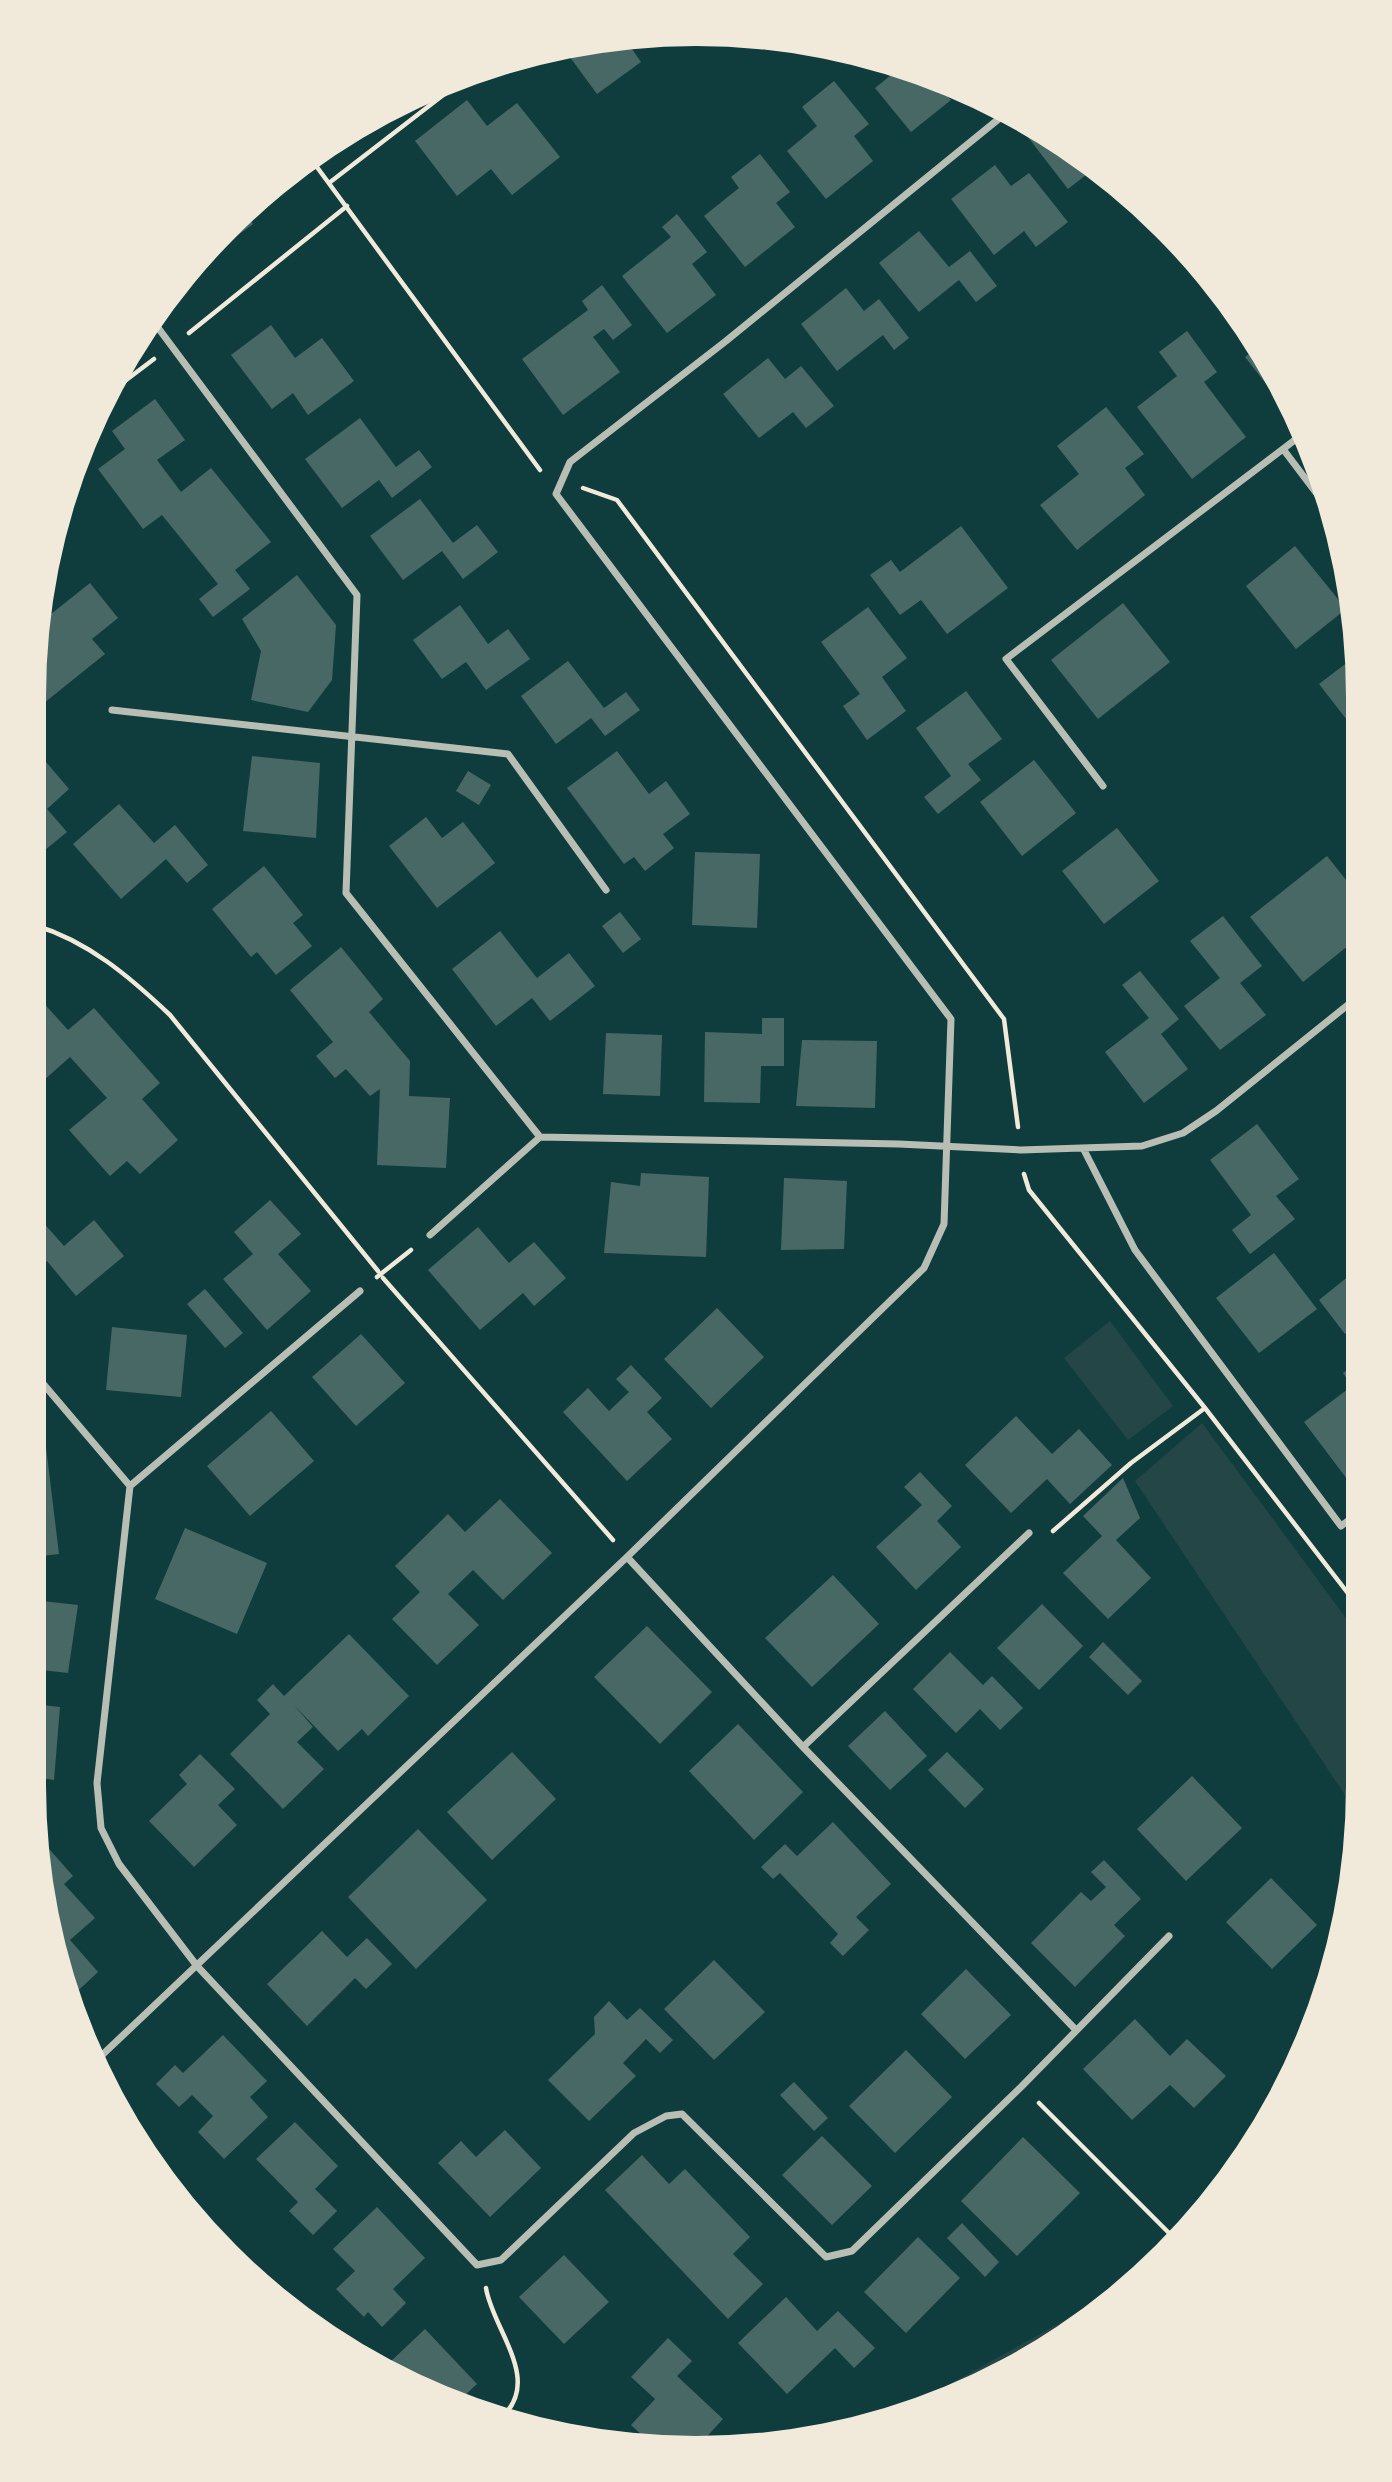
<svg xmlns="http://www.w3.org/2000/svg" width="1392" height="2482" font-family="'Noto Sans',sans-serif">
<rect width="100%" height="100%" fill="#0f3d3e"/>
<path fill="#244646" d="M1110,1321L1173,1406L1128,1440L1064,1358Z
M1202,1423L1357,1633V1813L1135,1481Z
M1135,2281L949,2398L907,2408Z"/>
<path fill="#486865" d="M625,39L641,62L597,94L564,49Z
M901,67L948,86L942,91L951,100L911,132L875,88Z
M834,81L869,124L854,136L873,161L826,199L787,151L817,126L802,107Z
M467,100L487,126L517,103L560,157L512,195L491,169L457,196L415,141Z
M1032,126L1091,171L1068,189L1024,132Z
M760,154L790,192L776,203L795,227L745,267L704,216L739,188L731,177Z
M995,165L1011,186L1029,173L1068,222L1036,247L1024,231L994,255L951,199Z
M246,214L253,224L216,251L212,246Z
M677,214L707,252L692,264L716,295L667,333L622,276L671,237L662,227Z
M919,231L949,267L970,251L997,286L976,302L959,280L919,312L879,263Z
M602,285L632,325L613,340L604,329L593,337L620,372L563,415L522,359L588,310L582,301Z
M846,288L864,311L879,299L909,338L894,350L883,335L837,371L801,324Z
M271,325L295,358L322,338L354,381L308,415L293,393L272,409L231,355Z
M1187,331L1217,372L1204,382L1246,437L1192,479L1137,407L1177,376L1159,352Z
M1257,348L1286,407L1285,408L1245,357Z
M768,358L785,379L801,366L834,406L806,428L793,412L759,438L723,394Z
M155,399L185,440L157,460L181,492L211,468L271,542L235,570L250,589L213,617L199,599L218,584L162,515L143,529L98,469L125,449L112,431Z
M1106,407L1144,454L1125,468L1145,495L1077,550L1040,505L1079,474L1057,446Z
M360,418L396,467L419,450L432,467L392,498L379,480L342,508L305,459Z
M420,499L453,543L477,525L498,552L463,579L442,551L403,580L370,536Z
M961,526L1008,588L947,634L921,600L900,615L870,575L891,560L900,572Z
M1295,546L1346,609L1296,649L1246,586Z
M297,575L336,625L332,680L308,712L251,700L261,651L242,619Z
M90,583L118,618L92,639L105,654L44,703L35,691V653L41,622Z
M1123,603L1170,662L1098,719L1051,660Z
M460,605L488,644L508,629L530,659L486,690L466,662L442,679L413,640Z
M868,607L907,658L882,677L906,711L867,740L843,706L860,694L821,642Z
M1353,658L1354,729L1319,684Z
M568,661L604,708L626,692L640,710L605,736L591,718L556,744L521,696Z
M966,691L1002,739L968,764L981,780L938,814L924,797L951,776L916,728Z
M35,749L69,789L47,809L67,832L34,859Z
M617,751L649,794L666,781L690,814L663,834L674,848L645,871L634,857L624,864L567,788Z
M252,756L320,763L316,838L243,831Z
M1034,760L1076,813L1022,856L980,802Z
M468,771L491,785L479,805L456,791Z
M119,804L154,843L175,825L208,865L187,883L166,859L121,899L73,844Z
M426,817L442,838L463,822L495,863L437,908L389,846Z
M1117,828L1159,881L1104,924L1062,871Z
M695,852L760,854L757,928L692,925Z
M1327,856L1354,890V941L1303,982L1250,917Z
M264,866L303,915L293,923L312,946L276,975L257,952L251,957L212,909Z
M620,912L641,939L623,953L602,926Z
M1223,916L1262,966L1240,983L1266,1015L1220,1050L1184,1006L1220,978L1190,941Z
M500,931L537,978L569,953L595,986L550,1021L532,998L496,1026L452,969Z
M341,947L383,999L369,1012L410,1061L409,1096L450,1098L446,1168L377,1165L380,1089L370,1096L346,1069L335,1078L316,1056L333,1042L290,990Z
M1140,971L1179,1019L1161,1034L1188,1069L1144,1103L1105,1052L1149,1018L1122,985Z
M40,999L68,1030L94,1008L160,1083L142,1099L178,1140L140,1174L127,1161L110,1176L69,1130L107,1098L70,1057L34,1089V1003Z
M762,1018H784V1066H761L760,1103L704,1102L705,1032L762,1034Z
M606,1033L662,1035L660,1096L603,1094Z
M802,1040L877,1041L875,1108L796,1106Z
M1257,1124L1299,1179L1276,1196L1295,1219L1250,1254L1232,1230L1251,1215L1210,1160Z
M641,1173L709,1177L706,1257L604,1253L611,1182L640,1186Z
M784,1178L847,1181L844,1249L781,1250Z
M270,1200L301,1234L278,1254L311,1291L267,1330L223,1279L253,1254L234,1232Z
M34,1212L64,1246L94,1220L124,1256L76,1296L47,1261L34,1272Z
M478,1227L509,1263L534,1242L566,1278L534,1306L523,1293L480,1330L428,1270Z
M1274,1253L1317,1309L1259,1353L1216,1298Z
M1355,1271L1356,1325L1345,1334L1319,1300Z
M205,1289L243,1333L225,1348L187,1304Z
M717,1308L764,1357L711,1408L664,1359Z
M112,1327L187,1335L181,1397L106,1390Z
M361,1334L405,1383L356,1426L312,1377Z
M1356,1364V1478L1350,1483L1304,1422L1352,1386L1343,1373Z
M631,1365L662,1398L647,1412L672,1439L627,1481L563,1412L588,1388L609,1411L629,1392L616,1379Z
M271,1411L314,1461L250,1516L207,1466Z
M1016,1416L1052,1454L1079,1429L1112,1465L1070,1504L1047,1479L1011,1513L965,1465Z
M46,1447L59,1554L34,1557V1449Z
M920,1472L952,1506L937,1521L961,1547L916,1590L876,1547L922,1505L904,1487Z
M1123,1478L1140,1518L1116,1540L1151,1578L1108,1619L1063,1573L1102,1536L1083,1516Z
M500,1499L552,1553L503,1600L473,1570L448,1594L479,1625L437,1665L392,1619L420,1592L395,1566L448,1514L465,1532Z
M185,1528L267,1563L237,1634L155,1599Z
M833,1575L879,1624L812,1687L765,1638Z
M33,1600L78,1605L68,1673L33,1669Z
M1042,1604L1083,1646L1039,1690L997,1648Z
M647,1626L712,1692L660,1744L594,1677Z
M349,1634L409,1696L368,1736L362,1729L338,1751L294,1705L313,1727L297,1742L324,1769L283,1809L230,1754L270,1714L257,1700L273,1684L284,1696Z
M1103,1642L1142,1681L1128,1695L1089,1657Z
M950,1652L983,1685L992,1676L1023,1708L1000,1730L980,1709L956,1733L913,1689Z
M33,1704L60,1707L54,1780L33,1777Z
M885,1711L927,1756L890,1790L848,1746Z
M738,1724L803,1792L754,1840L689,1771Z
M512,1752L556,1799L492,1860L447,1812Z
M947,1752L984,1789L965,1808L928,1770Z
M200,1754L235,1789L218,1805L237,1825L194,1867L149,1821L187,1784L179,1775Z
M1192,1776L1242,1828L1186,1881L1137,1829Z
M833,1822L891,1884L856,1917L869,1930L843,1956L830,1943L838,1934L780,1873L773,1879L761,1867L785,1844L797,1856Z
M418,1829L487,1900L416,1969L348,1897Z
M43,1842L73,1876L64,1884L95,1918L70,1940L98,1972L69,1999Z
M1104,1860L1141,1899L1114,1925L1125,1936L1075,1987L1031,1943L1081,1892L1091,1901L1106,1887L1091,1872Z
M1271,1878L1317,1925L1272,1969L1226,1922Z
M322,1931L347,1957L367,1938L392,1964L366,1989L355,1978L307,2026L267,1984Z
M714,1960L765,2012L714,2060L664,2009Z
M966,1969L1011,2015L965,2059L921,2014Z
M609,2001L627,2020L640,2008L673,2040L660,2053L646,2039L623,2063L636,2076L589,2121L548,2080L595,2034L594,2017Z
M1135,2019L1170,2056L1187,2039L1226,2076L1194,2108L1170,2085L1132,2120L1083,2069Z
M223,2035L267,2081L250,2097L268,2117L224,2159L198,2132L213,2116L192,2095L179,2107L156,2084L175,2065L183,2073Z
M906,2050L952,2097L895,2153L849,2106Z
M794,2082L828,2118L814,2131L780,2095Z
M295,2122L338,2166L315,2189L337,2211L313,2235L289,2211L298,2202L256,2159Z
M505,2130L541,2168L490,2217L438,2163L461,2141L476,2157Z
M822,2136L872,2186L832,2225L782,2175Z
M1023,2137L1080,2193L1017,2256L961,2201Z
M642,2155L669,2184L685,2169L750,2237L733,2254L763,2284L728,2319L605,2190Z
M377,2207L425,2258L393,2289L406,2303L382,2327L368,2312L364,2317L336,2289L355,2271L333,2249Z
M962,2223L999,2262L985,2277L947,2238Z
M918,2237L960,2278L906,2333L864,2292Z
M564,2255L609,2302L564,2344L519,2297Z
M786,2297L817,2331L838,2311L875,2348L854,2368L835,2348L787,2394L738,2343Z
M425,2329L477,2384L462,2398L388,2364Z
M668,2338L692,2361L677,2376L723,2419L700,2444L645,2438L631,2425L655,2399L631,2377Z"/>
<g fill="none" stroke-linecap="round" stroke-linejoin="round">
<path stroke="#f1e9da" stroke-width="4.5" d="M311,159L540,470
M329,183L464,79
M189,333L347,206
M109,393L154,359
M583,488L617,500L1004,1019L1018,1127
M34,925C88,941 130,977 170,1015L378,1271
M1024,1174L1029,1190L1205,1408L1357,1605
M377,1277L411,1250
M383,1278L613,1540
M1053,1531L1131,1463L1205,1408
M1039,2103L1172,2236
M486,2288C492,2328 542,2379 503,2416"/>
<path stroke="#b8beb3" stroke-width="7" d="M153,321L357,595L346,893L540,1137L899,1144L1021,1150L1142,1146L1183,1133L1216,1111L1354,1000
M1300,436L1283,449L1330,511
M112,710L508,754L606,890
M1103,786L1006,659L1283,449
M1084,1150L1135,1250L1341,1526L1356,1515
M430,1235L540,1137
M34,1373L130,1486L97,1783L101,1828L119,1864L197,1966L477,2265L501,2260L634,2133L666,2116L682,2114L826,2257L852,2251L1022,2086L1169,1936
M130,1486L360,1291
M627,1557L803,1747L1075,2029
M803,1747L1029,1533
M100,2057L627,1557L924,1268L944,1224L951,1019L556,494L570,462L726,341L1006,113"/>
</g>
<path d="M0 0H1392V2482H0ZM696 46H696A650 650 0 0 1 1346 696V1786A650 650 0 0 1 696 2436H696A650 650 0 0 1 46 1786V696A650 650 0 0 1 696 46Z" fill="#f1e9da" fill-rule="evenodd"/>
</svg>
